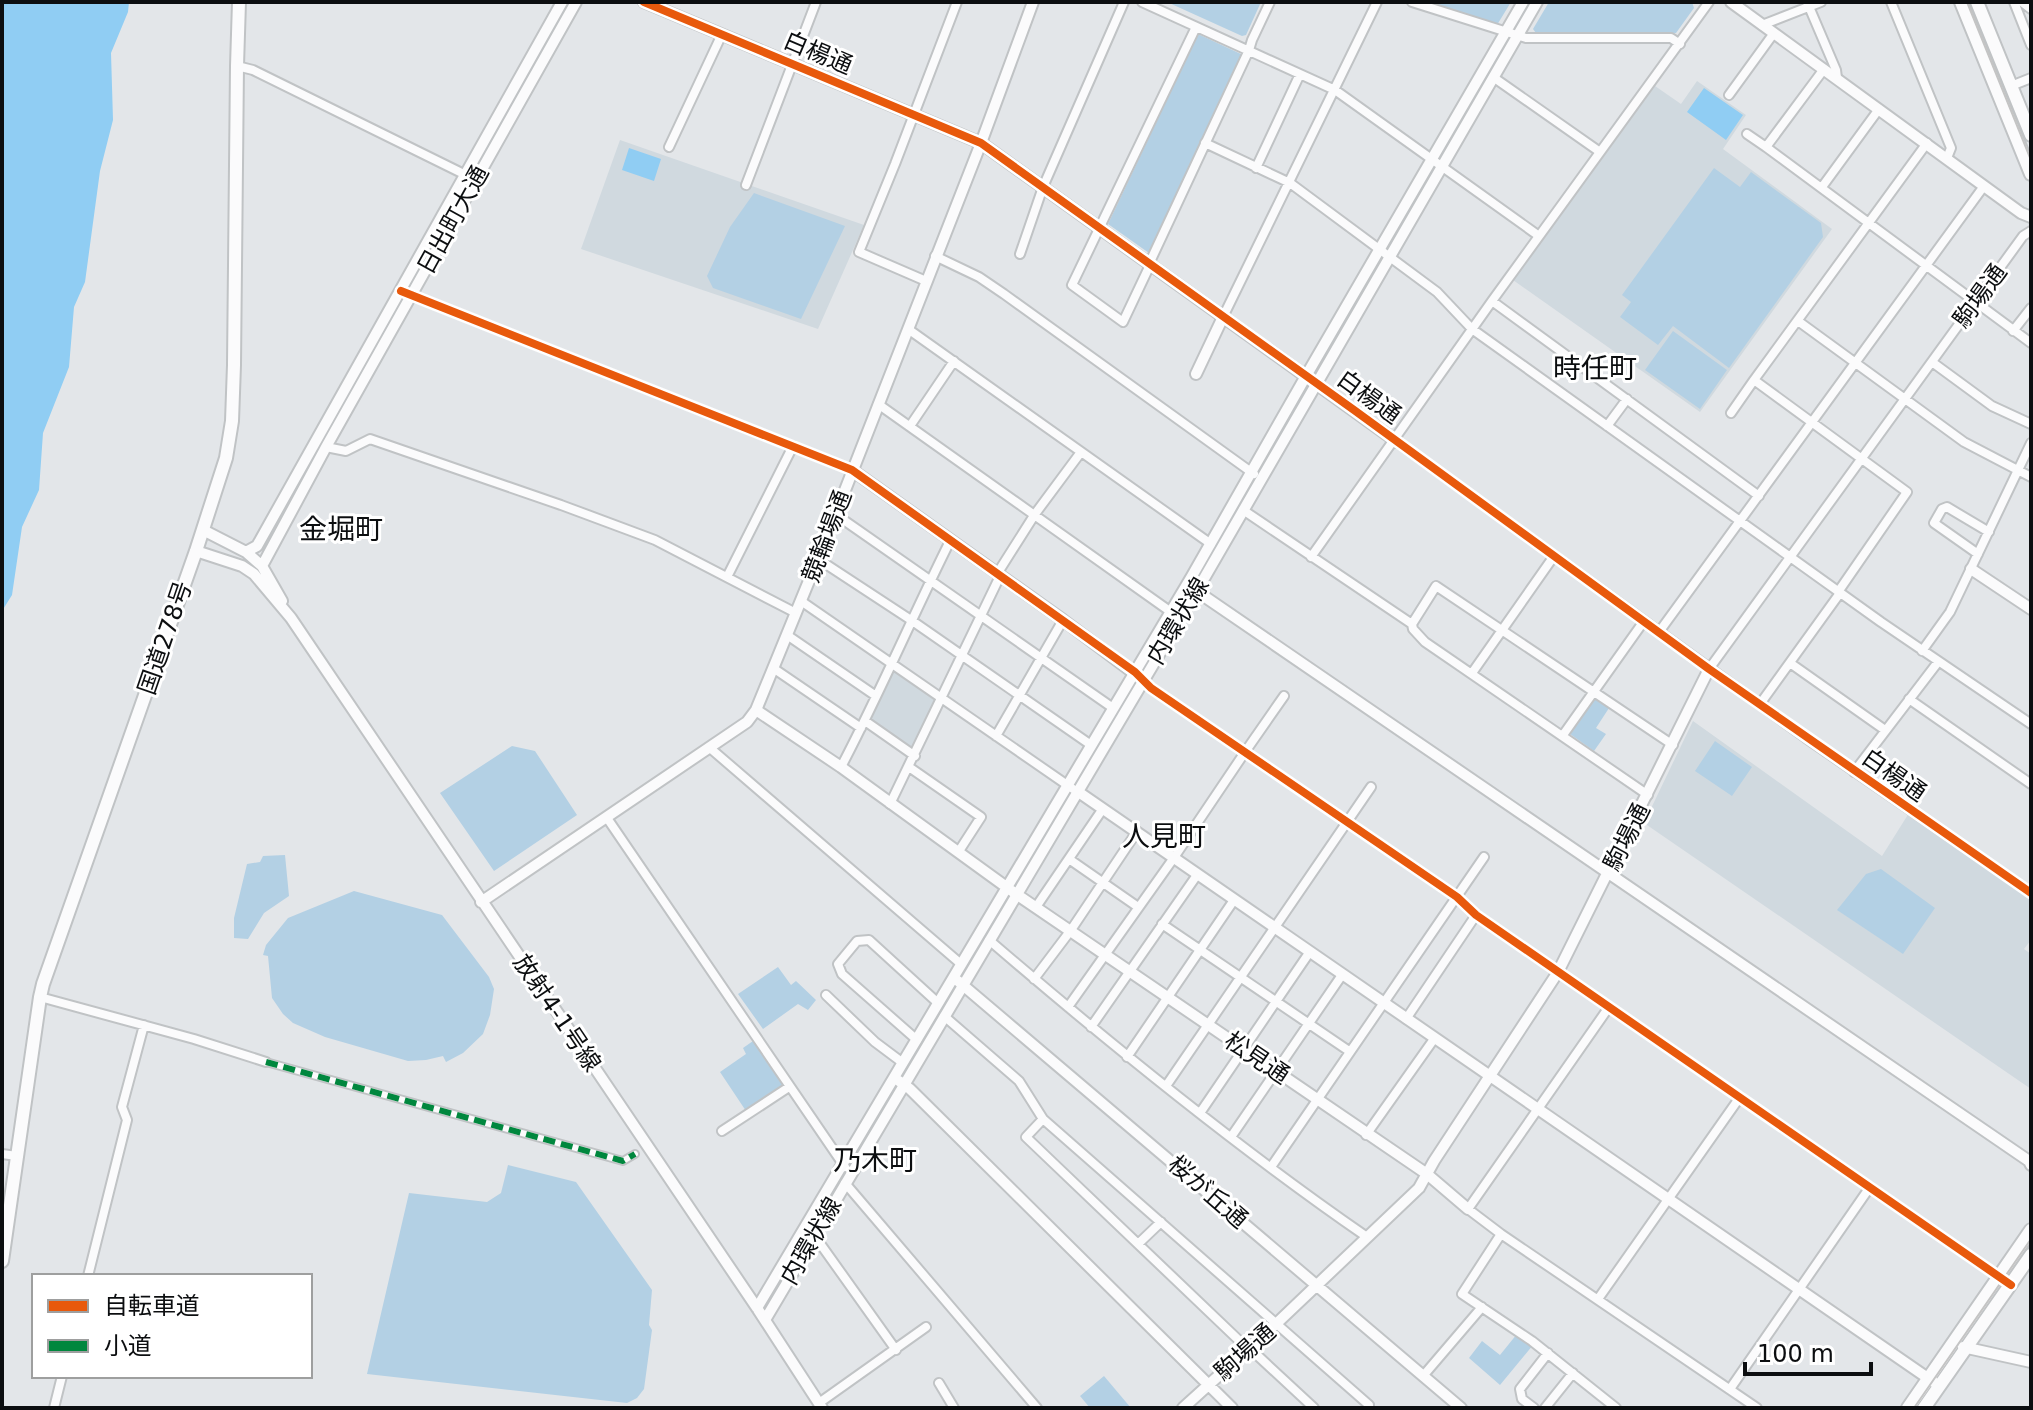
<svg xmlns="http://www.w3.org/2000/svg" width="2033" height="1410" font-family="'DejaVu Sans','Noto Sans JP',sans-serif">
<rect width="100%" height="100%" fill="#e3e6e9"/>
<path fill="#d0d9df" d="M1697,81L1746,115L1723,149L1832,229L1700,412L1513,280L1655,86L1681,104Z
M620,140L864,225L818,329L581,249Z
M893,670L937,700L912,750L870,720Z
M1693,721L1882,856L1909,813L2031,897V940L2024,949L2031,954V1089L1644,823Z"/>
<path fill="#b3d0e4" d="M1167,2H1261L1246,35L1242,36Z
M1427,2H1511L1497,25Z
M1549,2H1692L1694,8L1676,33H1536L1533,29Z
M1198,34L1243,55L1149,253L1108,224Z
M1714,168L1740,187L1751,172L1821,223L1823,237L1729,368L1673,326L1658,345L1620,317L1631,302L1622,295Z
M754,193L845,226L801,319L713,288L707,276L730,227Z
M1673,331L1727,370L1700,409L1645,370Z
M1592,697L1609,708L1596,728L1606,734L1594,751L1570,734L1569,731Z
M1715,741L1752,767L1732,796L1695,771Z
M512,746L535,751L577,815L494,871L440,793Z
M285,855L289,896L264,913L248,939L234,938V918L247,864L260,862L263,856Z
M1881,869L1935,908L1903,954L1837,910L1866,874Z
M354,891L442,915L489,977L494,989L490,1015L483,1034L463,1053L446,1062L443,1056L426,1060L408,1061L325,1037L293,1023L283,1014L272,998L268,956L263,955L266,945L288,918Z
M778,967L791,985L796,981L816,1000L808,1010L798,1004L763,1029L738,994Z
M753,1041L783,1085L746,1111L720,1072L746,1054L743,1048Z
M508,1165L576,1182L652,1290L649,1325L652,1330L644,1389L637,1398L627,1403L367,1374L409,1193L487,1202L501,1193Z
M1517,1334L1533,1345L1500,1385L1469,1358L1482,1341L1500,1355Z
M1104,1376L1131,1408H1090L1080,1396Z"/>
<path fill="#90cdf3" d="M2,2H129L128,12L111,53L113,120L100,171L85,282L74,307L69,367L43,433L39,490L22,527L12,595L2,611Z
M1704,88L1743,115L1726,140L1687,112Z
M629,148L661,159L654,181L622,170Z"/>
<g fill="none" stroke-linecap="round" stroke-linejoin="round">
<g stroke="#c0c3c5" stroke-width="10">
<path id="pedestrian" d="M266,1062L623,1161L635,1154"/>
</g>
<g stroke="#c0c3c5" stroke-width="12">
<path id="minor" d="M1142,2L1335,90L1539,236
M1412,2L1526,38H1671L1680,44
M1807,2L1836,70L1837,78
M1891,2L1951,148L1947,158
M2014,2L2031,45
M2022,2L2031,9
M1762,25L1821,2
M237,66L253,70L476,180
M1824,69L1766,147L2031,343
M1493,77L1600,152
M2011,86L2031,78
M1729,95L1774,33
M1747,134L1766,147
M1205,143L1290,183L1437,292L1472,329L1881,622L2031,724
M669,147L722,34
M1256,168L1300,74
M746,185L816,2
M1822,187L1879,109
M1020,254L1043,187L1124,2
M935,256L979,277L1004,294L1254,474
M1149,264L1249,50L1252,40L1270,2
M1150,265L1123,322L1072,285L1196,27
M926,281L859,252L895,164L957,2
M401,291L852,470
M1492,301L1759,496
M1223,317L1377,2
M1798,321L1964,442L2031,477
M908,329L1211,544
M2013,331L2031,308
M1932,362L1992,406L2031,424
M878,404L1171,612
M1731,413L1754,380
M910,426L954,361
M1607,426L1627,399
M1393,439L1806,738L2031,893
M326,447L346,451L370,439L561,505L655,540L796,613
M1243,510L1412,624L1413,629L1425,642L1648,795
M835,514L1113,708
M1978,554L1934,523L1942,509L1947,507L1989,532
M1311,557L1492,301L1709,2
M818,559L911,620L1091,745
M997,574L1035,514L1081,452
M727,577L793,446
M1838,592L1907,492L1754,380L1927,143
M801,601L1073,789
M1412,624L1436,586L1673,745
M1659,632L1984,186
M787,635L876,696
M1922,651L1950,612L2031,443
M1790,663L1885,730
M773,668L861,728
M1709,669L2023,236L2031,231
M1472,673L1554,556
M1143,680L1151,688L1457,897L1476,915L2011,1285
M1909,699L2031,784
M1760,704L1840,593
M865,721L915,756
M1563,735L1644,621
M996,736L1063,620
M710,748L961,964
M841,767C880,693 913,615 950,541
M909,767L981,817L959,851
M1854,772L1938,662
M890,804L1000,576
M607,818L845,1167
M1069,859L1138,907
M1036,907L1102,810
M1162,924L1349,1051
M989,940C1110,1044 1235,1146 1367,1237
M1034,979L1071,930L1136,833
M826,995L875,1042L903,1063
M40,997L194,1039L266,1062
M1068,1007L1173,859L1245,752L1284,696
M1609,1007L1468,1209L1501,1234L1757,1408
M944,1016L1019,1081L1043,1119L1369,1405V1408
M1406,1019L1476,915
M1091,1027L1197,875
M917,1040L842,974L838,964L857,941L869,940L938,1003
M1127,1057L1234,900
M1166,1086L1371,787
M1200,1113L1309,953
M1043,1119L1026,1137L1248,1349L1257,1355L1314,1408
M722,1131L789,1087
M1366,1135L1434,1039
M1231,1137L1342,975
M2,1154L17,1156
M1271,1167L1484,857
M845,1183L1037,1408
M1501,1234L1462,1294L1532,1341L1616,1408
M814,1235L896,1350
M1138,1244L1161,1222
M88,1276L127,1120L122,1107L144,1025
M1598,1299L1740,1097
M1423,1376L1482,1307
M939,1383L954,1408
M1730,1389L1870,1187
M819,1403L926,1327
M54,1408L62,1376
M1534,1408L1522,1399L1520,1389L1548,1353
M1545,1408L1573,1373"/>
</g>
<g stroke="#c0c3c5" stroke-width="14">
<path id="tertiary" d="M644,2L981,143L1393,439
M1731,2L2021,213L2031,217
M1196,374L1223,317
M852,470L1063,620L1139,677
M203,530L246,552L262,566L282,601
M196,551L242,566L254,574L291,618L757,1308L822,1408
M246,552L257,546L562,2
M262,566L326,447L576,2
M1971,569L2031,609
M1192,588L2029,1161L2031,1165
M756,710L841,767L1016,894L1427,1174L1468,1209
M1077,791L1935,1383
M481,902L747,722L756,710L822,549L981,143L1033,2
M958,981L1461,1408
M899,1081L910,1089L1232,1408
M757,1308L1192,576L1306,376L1523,2
M765,1320L1202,582L1537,2
M1963,1347L2031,1362
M1183,1408L1277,1323L1419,1188L1434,1161L1558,972L1709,669"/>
</g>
<g stroke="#c0c3c5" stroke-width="16">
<path id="primary" d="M1961,2L2031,174
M1977,2L2031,135
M1908,1408L2031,1230
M1924,1408L2031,1255"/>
</g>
<g stroke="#c0c3c5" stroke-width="16">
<path id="trunk" d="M2,1261L40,997L43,984L196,551L226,458L232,421L234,365L237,66L239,2"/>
</g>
<use href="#pedestrian" stroke="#fbfbfc" stroke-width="6"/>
<use href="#minor" stroke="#fbfbfc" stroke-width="8"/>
<use href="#tertiary" stroke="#fbfbfc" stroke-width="10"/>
<use href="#primary" stroke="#fbfbfc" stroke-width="12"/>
<use href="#trunk" stroke="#fbfbfc" stroke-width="12"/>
<path stroke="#c4c4c4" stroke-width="2" d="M1967,2L2031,160
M1914,1408L2031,1239"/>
<path stroke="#00873e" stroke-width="6" stroke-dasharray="12 6" stroke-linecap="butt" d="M266,1062L623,1161L635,1154"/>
<g stroke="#fff" stroke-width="13">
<path id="cycleway" d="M644,2L981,143L1354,410L1709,669L2031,893
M401,291L852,470L1135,672L1151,688L1457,897L1476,915L2011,1285"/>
</g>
<use href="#cycleway" stroke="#e8590c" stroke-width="8"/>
</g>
<g text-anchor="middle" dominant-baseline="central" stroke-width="6" stroke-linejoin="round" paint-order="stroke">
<g font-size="24" fill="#0c0e10" stroke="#fff">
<text transform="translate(818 53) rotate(23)">白楊通</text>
<text transform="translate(453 220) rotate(-61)">日出町大通</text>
<text transform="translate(1980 296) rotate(-54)">駒場通</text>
<text transform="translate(1369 397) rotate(36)">白楊通</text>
<text transform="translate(827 536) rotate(-69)">競輪場通</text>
<text transform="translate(1178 621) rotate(-59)">内環状線</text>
<text transform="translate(165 638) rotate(-71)">国道278号</text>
<text transform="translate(1894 775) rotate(35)">白楊通</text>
<text transform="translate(1627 837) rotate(-63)">駒場通</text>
<text transform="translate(557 1013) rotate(56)">放射4-1号線</text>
<text transform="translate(1257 1058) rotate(34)">松見通</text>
<text transform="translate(1208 1192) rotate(41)">桜が丘通</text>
<text transform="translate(811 1241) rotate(-60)">内環状線</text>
<text transform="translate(1245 1352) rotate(-42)">駒場通</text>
</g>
<g font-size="28" fill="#0c0e10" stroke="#fff">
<text x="1595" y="368">時任町</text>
<text x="341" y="529">金堀町</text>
<text x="1164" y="836">人見町</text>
<text x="875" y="1160">乃木町</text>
</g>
</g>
<rect width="2033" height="1410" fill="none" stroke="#0c0e10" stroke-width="8"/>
<rect x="32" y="1274" width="280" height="104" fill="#ffffff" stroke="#9e9f9f" stroke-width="2"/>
<rect x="48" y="1300" width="40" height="12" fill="#e8590c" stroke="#9e9f9f" stroke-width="2"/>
<text x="104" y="1314" font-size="24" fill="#0c0e10">自転車道</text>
<rect x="48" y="1340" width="40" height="12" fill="#00873e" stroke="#9e9f9f" stroke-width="2"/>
<text x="104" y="1354" font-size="24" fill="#0c0e10">小道</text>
<path d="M1745 1362v12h126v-12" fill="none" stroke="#0c0e10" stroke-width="4"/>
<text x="1757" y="1362" font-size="24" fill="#0c0e10" stroke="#ffffff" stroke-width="6" paint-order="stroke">100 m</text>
</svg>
